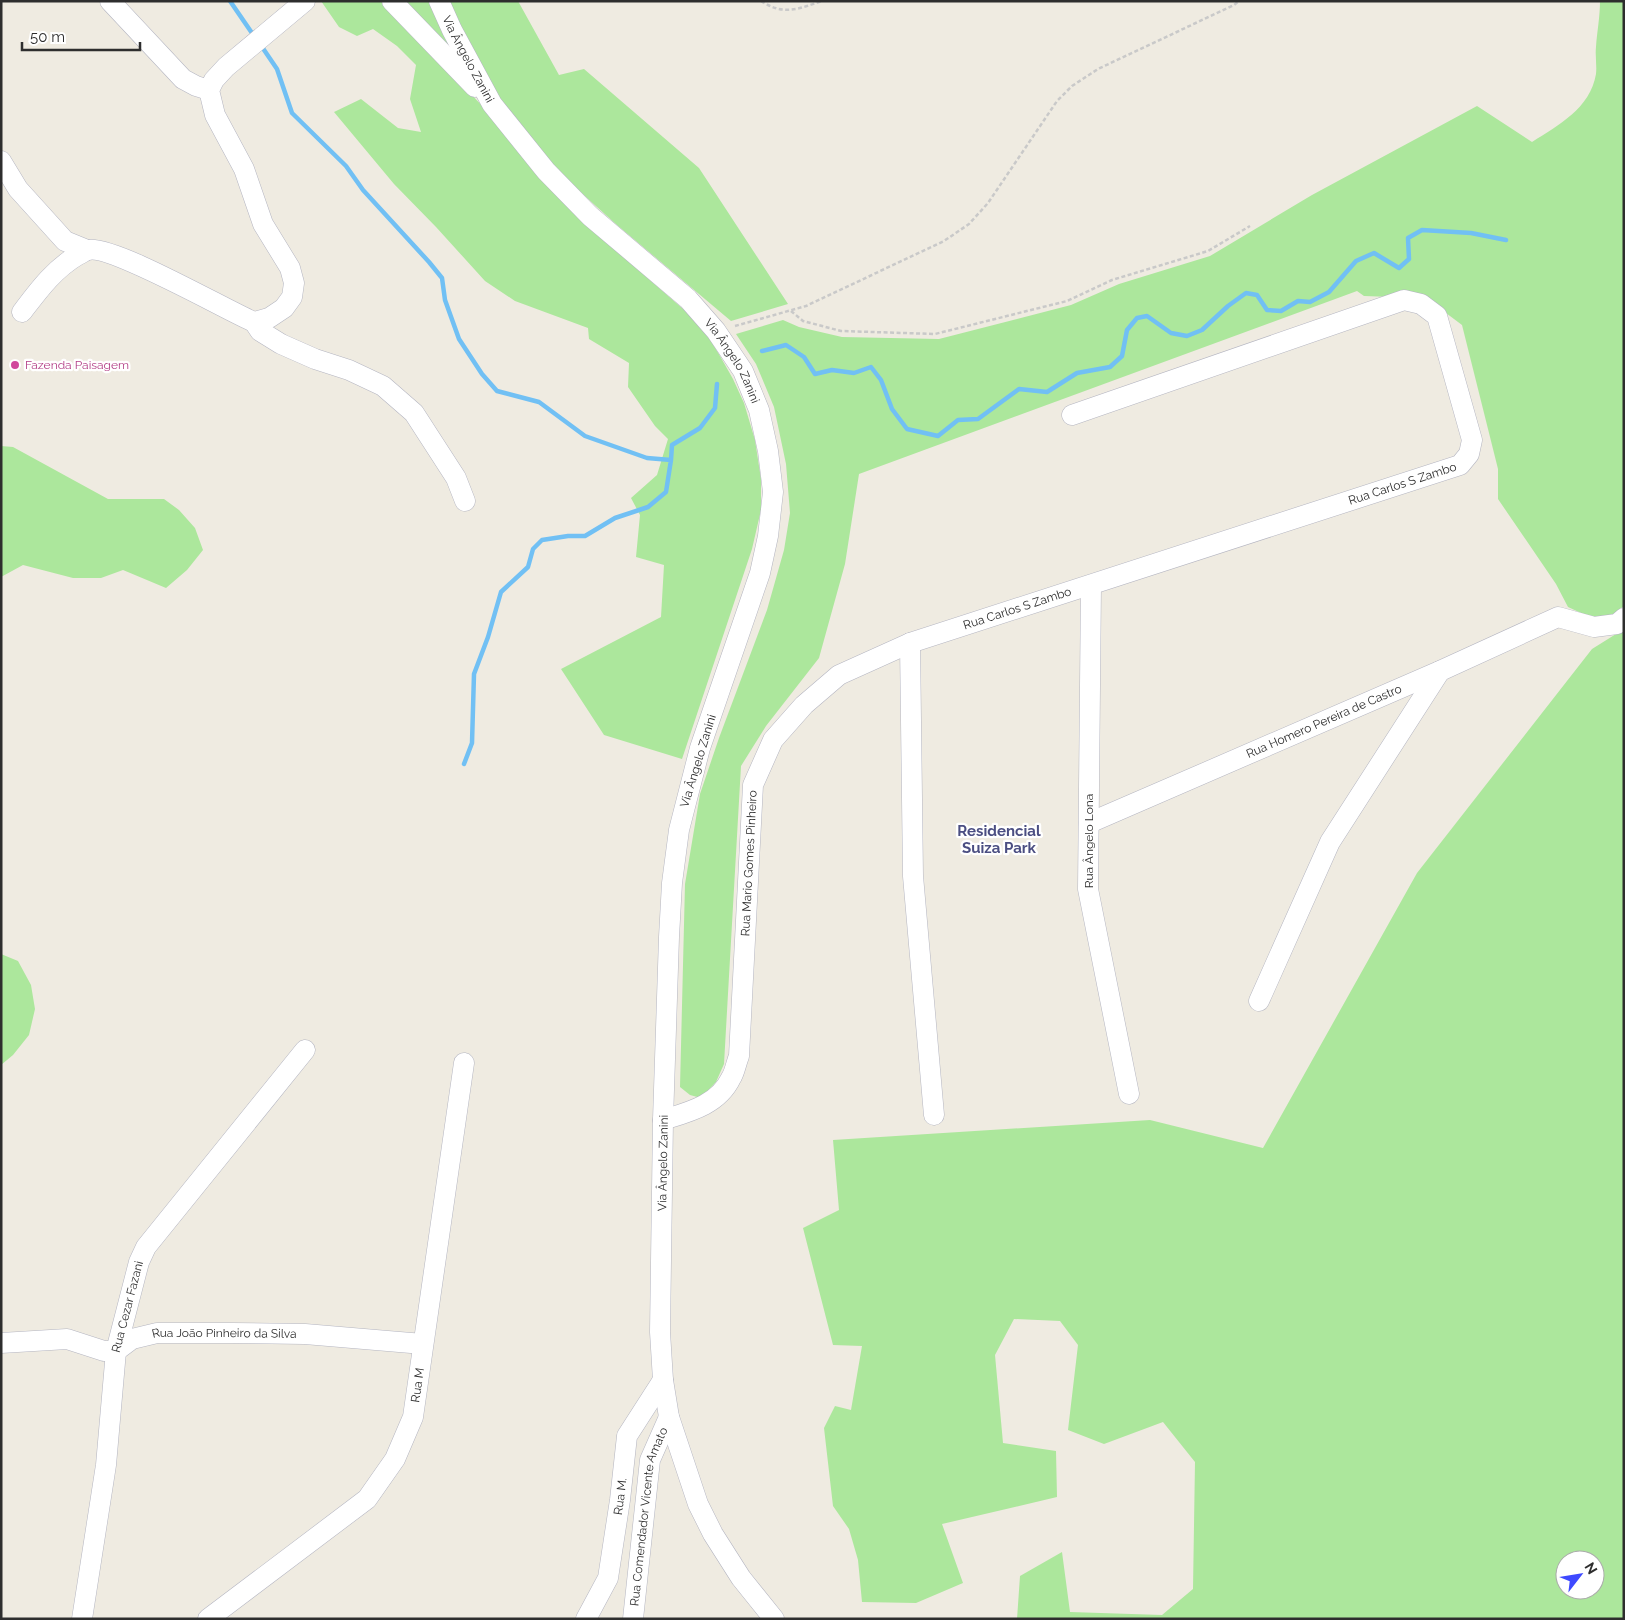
<svg xmlns="http://www.w3.org/2000/svg" width="1625" height="1620" font-family="Raleway,sans-serif">
<rect width="100%" height="100%" fill="#efebe1"/>
<path fill="#ace79c" fill-rule="evenodd" d="M321,1H382L393,11L486,110L581,220L690,315L708,336L720,356L733,379L744,403L755,440L761,479V510L752,549L682,759L604,735L561,669L661,617L664,565L636,557L640,515L631,498L657,475L668,439L655,426L628,387L629,363L589,339L588,328L515,301L485,281L436,227L394,184L334,112L361,99L398,128L421,132L410,99L416,65L397,46L373,29L357,36L339,27Z
M402,1H429L459,61Z
M447,1H518L559,75L584,69L699,168L788,304L731,321L617,225L557,171L499,101Z
M1600,1H1624V606L1612,615L1592,618L1568,607L1556,584L1498,499V469L1462,325L1442,310L1392,297L1364,296L1357,291L859,474L845,564L819,658L766,726L741,766L724,1064L716,1082L701,1098L690,1095L680,1087L685,884L700,794L719,738L767,610L784,550L790,513L786,464L774,407L756,364L736,334L783,320L799,327L842,337L939,339L1071,305L1119,284L1210,256L1312,195L1477,106L1532,142C1558,125 1590,109 1596,74C1597,65 1595,56 1596,47C1597,32 1600,17 1600,1Z
M1,446L13,447L108,499H164L179,510L195,528L203,550L187,570L166,588L123,570L101,578H73L23,565L1,577Z
M1624,629V1619H1017L1020,1576L1062,1552L1070,1612L1162,1615L1193,1589L1195,1462L1163,1422L1104,1444L1068,1430L1078,1345L1060,1321L1014,1319L995,1355L1003,1443L1056,1451L1057,1497L942,1524L963,1583L916,1603L862,1602L858,1560L849,1529L833,1506L824,1428L835,1406L851,1410L862,1346L833,1345L803,1228L839,1210L833,1140L1150,1120L1263,1148L1417,873L1592,649ZM1565,1560H1595V1590H1565Z
M1,954L18,961L31,985L35,1009L29,1035L13,1055L1,1065Z"/>
<g fill="none" stroke-linecap="round" stroke-linejoin="round">
<path stroke="#71c0f4" stroke-width="4.5" d="M230,1L254,36
M260,44L277,69L292,113L346,166L363,190L429,262L442,278L445,300L459,339L482,374L497,391L539,402L585,436L647,458L671,460
M762,351L786,345L804,357L815,374L832,370L854,373L871,367L881,380L892,409L907,429L938,436L958,420L978,419L1019,389L1047,392L1077,373L1110,367L1122,356L1127,330L1137,318L1147,316L1171,333L1187,336L1202,330L1228,306L1246,293L1257,295L1267,310L1281,311L1298,301L1310,302L1329,292L1356,261L1374,253L1399,268L1409,259L1408,238L1422,230L1471,233L1506,240
M464,764L472,743L474,674L488,637L501,592L528,567L533,549L542,540L568,536H585L615,518L648,507L666,492L671,460L672,445L700,428L715,408L717,384"/>
<g stroke="#b4b5c1" stroke-width="21">
<g id="minor">
<path d="M110,1L183,79L196,86L209,90"/>
<path d="M392,1L475,87"/>
<path id="s1" d="M439,1L452,30L492,104L546,171L590,216L688,299L716,331L743,371L759,410L768,451L773,492L768,536L760,573L700,748L679,830L672,883L669,937L663,1120L660,1332L663,1380L669,1417L698,1504L713,1534L741,1578L774,1619"/>
<path d="M1,161L18,189L65,241L87,250"/>
<path d="M22,312C38,291 54,269 78,255C81,254 84,251 88,250C111,244 224,309 254,322L269,318L284,308L292,297L294,283L290,268L263,224L244,169L215,115L209,90L214,80L226,67L305,1"/>
<path d="M254,322L260,331L281,344L315,359L349,370L383,386L414,413L456,478L465,501"/>
<path d="M1091,585L1088,889L1129,1094"/>
<path d="M910,643L913,876L934,1115"/>
<path id="s2" d="M1089,823L1440,671L1558,617L1594,627L1617,624L1624,618"/>
<path d="M1259,1001L1330,842L1440,671"/>
<path id="s3" d="M663,1120C689,1112 718,1105 731,1078C735,1072 736,1063 739,1056L753,785L773,740L804,705L839,675L910,643L1460,465L1469,454L1472,440L1437,316L1421,304L1404,300L1072,415"/>
<path id="s4" d="M1,1343L67,1339L104,1351H116L132,1339L157,1333H232L305,1334L423,1344"/>
<path id="s5" d="M82,1619L106,1465L116,1351L139,1262L146,1247L305,1050"/>
<path id="s6" d="M208,1619L367,1499L395,1459L413,1417L464,1063"/>
<path id="s7" d="M586,1619L608,1578L620,1500L627,1436L663,1380"/>
<path id="s8" d="M633,1619L650,1460L669,1417"/>
</g>
</g>
<path stroke="#c9c9c9" stroke-width="2.5" stroke-dasharray="4 2.5" stroke-linecap="butt" d="M761,1C784,16 798,9 822,1
M791,311L803,321L841,331L935,334L1067,301L1112,280L1208,251L1250,226
M735,326L806,306L944,241L969,224L988,203L1057,101L1072,86L1098,69L1234,5L1239,1"/>
<use href="#minor" stroke="#fff" stroke-width="20"/>
</g>
<circle fill="#d1479c" stroke="#fff" stroke-width="2" cx="15" cy="365" r="5"/>
<g text-anchor="middle" dominant-baseline="central" stroke-width="4.5" stroke-linejoin="round" paint-order="stroke">
<g font-size="12" fill="#2e2e2e" stroke="#fff">
<text stroke="none"><textPath href="#s1" startOffset="65">Via Ângelo Zanini</textPath></text>
<text stroke="none"><textPath href="#s1" startOffset="470">Via Ângelo Zanini</textPath></text>
<text stroke="none"><textPath href="#s3" startOffset="1115">Rua Carlos S Zambo</textPath></text>
<text stroke="none"><textPath href="#s3" startOffset="710">Rua Carlos S Zambo</textPath></text>
<text stroke="none"><textPath href="#s2" startOffset="256">Rua Homero Pereira de Castro</textPath></text>
<text transform="translate(698 761) rotate(-73)">Via Ângelo Zanini</text>
<text transform="translate(1089 841) rotate(-90)">Rua Ângelo Lona</text>
<text stroke="none"><textPath href="#s3" startOffset="299">Rua Mario Gomes Pinheiro</textPath></text>
<text transform="translate(663 1163) rotate(-89)">Via Ângelo Zanini</text>
<text stroke="none"><textPath href="#s5" startOffset="316">Rua Cezar Fazani</textPath></text>
<text stroke="none"><textPath href="#s4" startOffset="230">Rua João Pinheiro da Silva</textPath></text>
<text stroke="none"><textPath href="#s6" startOffset="326">Rua M</textPath></text>
<text stroke="none"><textPath href="#s7" startOffset="129">Rua M.</textPath></text>
<text stroke="none"><textPath href="#s8" startOffset="104">Rua Comendador Vicente Amato</textPath></text>
</g>
<g font-size="12" fill="#b23c85" stroke="#fff" text-anchor="start">
<text x="25" y="365">Fazenda Paisagem</text>
</g>
<g font-size="15" font-weight="bold" fill="#4b4e82" stroke="#fff">
<text x="999" y="831">Residencial<tspan x="999" dy="17">Suiza Park</tspan></text>
</g>
</g>
<rect width="1625" height="1620" fill="none" stroke="#2e2e2e" stroke-width="5"/>
<g transform="translate(1580 1575) rotate(59)"><circle r="24" fill="#ffffff" stroke="#ababab"/>
<path d="M0-4L9 19L0 12L-9 19Z" fill="#3e49ff"/>
<text y="-8" font-size="14" font-weight="bold" text-anchor="middle" fill="#2e2e2e">N</text>
</g>
<path d="M22 42v8h118v-8" fill="none" stroke="#2e2e2e" stroke-width="2.5"/>
<text x="30" y="42" font-size="15" fill="#2e2e2e" stroke="#ffffff" stroke-width="4" paint-order="stroke">50 m</text>
</svg>
